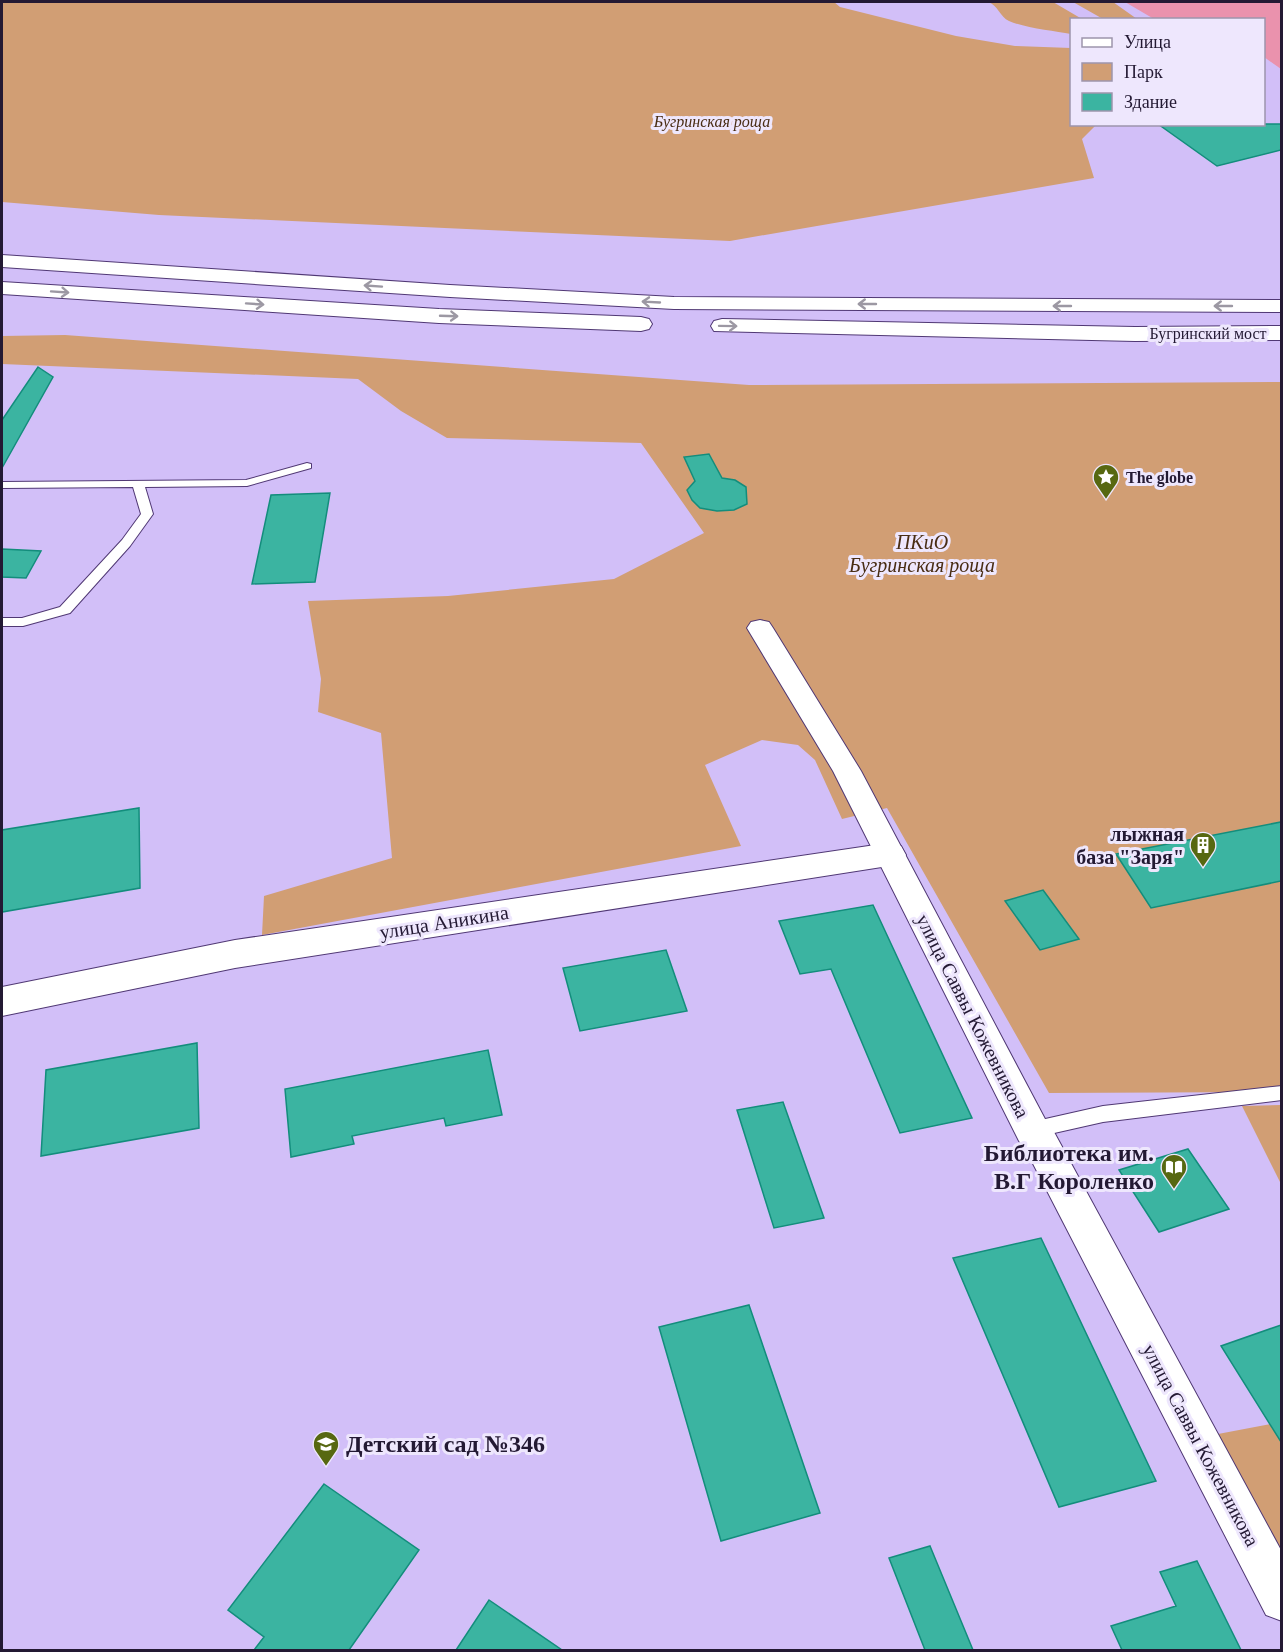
<svg xmlns="http://www.w3.org/2000/svg" width="1283" height="1652" font-family="Georgia,serif">
<rect width="100%" height="100%" fill="#d2bff8"/>
<path fill="#d19e74" d="M2,2H834L840,7L956,36L1015,46L1071,48L1072,124L1096,125L1082,139L1094,178L730,241L159,215L2,202Z
M988,2H1053L1082,19L1072,20L1071,34C1054,31 1025,28 1009,21C1000,17 998,5 988,2Z
M1073,2H1113L1137,19H1103Z
M65,335L749,385L1281,382V1092L1049,1093L887,808L842,819L815,760L798,745L762,740L705,765L741,846L262,935L264,896L392,858L381,733L318,712L321,679L308,601L448,596L614,579L704,533L641,443L447,438L401,411L358,379L2,364V336Z
M1281,1105H1282L1281,1184L1242,1106Z
M1281,1422V1554L1218,1434Z"/>
<path fill="#ea92ad" d="M1125,2H1281V69L1264,57V20L1154,19Z"/>
<path fill="#3bb4a1" stroke="#138d7c" stroke-width="1.5" d="M1158,124H1281V150L1217,166Z
M38,367L53,377L2,468V420Z
M709,454L722,478L735,480L746,487L747,504L734,510L717,511L700,508L692,500L687,490L695,481L684,457Z
M330,493L315,582L252,584L271,495Z
M2,549L41,551L26,578L2,577Z
M139,808L140,888L2,912V830Z
M1281,822V881L1151,908L1116,854Z
M1043,890L1079,939L1040,950L1005,901Z
M873,905L972,1118L900,1133L831,969L800,974L779,921Z
M666,950L687,1011L580,1031L563,968Z
M197,1043L199,1128L41,1156L46,1070Z
M488,1050L502,1115L446,1126L444,1118L352,1136L354,1144L291,1157L285,1089Z
M783,1102L824,1218L774,1228L737,1110Z
M1188,1149L1229,1209L1159,1232L1119,1170Z
M1041,1238L1156,1481L1059,1507L953,1258Z
M749,1305L820,1513L721,1541L659,1327Z
M1281,1325V1442L1221,1346Z
M324,1484L419,1550L349,1650H254L264,1637L228,1610Z
M930,1546L973,1650H925L889,1558Z
M1197,1561L1241,1650H1122L1111,1626L1176,1606L1160,1572Z
M489,1600L562,1650H456Z"/>
<g fill="none" stroke-linecap="round" stroke-linejoin="round">
<g stroke="#503874" stroke-width="2">
<path id="lane" d="M307,463L311,464V468L247,486L145,487L153,514L130,546L70,613L23,626H2V618H22L60,607L122,540L141,514L133,487L2,488V482L246,480Z
M1282,1086V1100L1103,1122L1032,1138L1026,1135L1023,1130L1026,1125L1032,1122L1103,1106Z"/>
</g>
<g stroke="#503874" stroke-width="2">
<path id="street" d="M760,620L769,622L773,628L861,771L1045,1119L1054,1132L1282,1552V1621L1266,1615L1028,1154L1019,1141L833,771L747,628L751,622Z"/>
</g>
<g stroke="#503874" stroke-width="2">
<path id="secondary" d="M889,843L901,846L906,855L901,864L235,968L2,1016V987L235,940Z"/>
</g>
<g stroke="#503874" stroke-width="2">
<path id="primary" d="M2,255L450,285L674,297L1282,300V312L674,309L450,297L2,267Z
M2,282L439,309L641,317L649,319L652,324L649,329L641,331L439,323L2,294Z
M722,319L1135,327L1282,326V340L1135,341L714,331L711,326L714,321Z"/>
</g>
<use href="#lane" fill="#fff" fill-rule="evenodd"/>
<use href="#street" fill="#fff" fill-rule="evenodd"/>
<use href="#secondary" fill="#fff" fill-rule="evenodd"/>
<use href="#primary" fill="#fff" fill-rule="evenodd"/>
</g>
<defs><path id="oneway-shaft" d="M-6 0H5M1.5-3L5.5 0L1.5 3" fill="none" stroke-width="1.6" stroke-linecap="round" stroke-linejoin="round" transform="scale(1.5)"/></defs>
<g stroke="#9c98a3">
<use href="#oneway-shaft" transform="translate(373 286) rotate(-176)"/>
<use href="#oneway-shaft" transform="translate(60 292) rotate(4)"/>
<use href="#oneway-shaft" transform="translate(651 302) rotate(-177)"/>
<use href="#oneway-shaft" transform="translate(255 304) rotate(4)"/>
<use href="#oneway-shaft" transform="translate(867 304) rotate(-180)"/>
<use href="#oneway-shaft" transform="translate(1062 306) rotate(-180)"/>
<use href="#oneway-shaft" transform="translate(1223 306) rotate(-180)"/>
<use href="#oneway-shaft" transform="translate(449 316) rotate(2)"/>
<use href="#oneway-shaft" transform="translate(728 326) rotate(1)"/>
</g>
<defs>
<g id="sight-pin" transform="scale(1.35)"><path d="M0 17L-7.5 6A9.5 9.5 0 1 1 7.5 6Z" fill="#576811" stroke="#eee7fd"/><path d="M0-6L1.8-2.2L6-1.7L2.9 1.2L3.7 5.4L0 3.3L-3.7 5.4L-2.9 1.2L-6-1.7L-1.8-2.2Z" fill="#fff"/></g>
<g id="building-pin" transform="scale(1.35)"><path d="M0 17L-7.5 6A9.5 9.5 0 1 1 7.5 6Z" fill="#576811" stroke="#eee7fd"/><path d="M-4-6H4V6H1V3H-1V6H-4ZM-2.5-4.3h1.7v1.8h-1.7ZM.8-4.3h1.7v1.8H.8ZM-2.5-1h1.7V.8h-1.7ZM.8-1h1.7V.8H.8Z" fill="#fff"/></g>
<g id="library-pin" transform="scale(1.35)"><path d="M0 17L-7.5 6A9.5 9.5 0 1 1 7.5 6Z" fill="#576811" stroke="#eee7fd"/><path d="M-6-4Q-3-5.5-.7-3.5V5Q-3 3-6 4ZM6-4Q3-5.5 .7-3.5V5Q3 3 6 4Z" fill="#fff"/></g>
<g id="school-pin" transform="scale(1.35)"><path d="M0 17L-7.5 6A9.5 9.5 0 1 1 7.5 6Z" fill="#576811" stroke="#eee7fd"/><path d="M0-5L7-2L0 1L-7-2ZM-4 1L0 2.5L4 1V4Q0 6-4 4Z" fill="#fff"/></g>
</defs>
<g fill-rule="evenodd">
<use href="#sight-pin" x="1106" y="477"/>
<use href="#building-pin" x="1203" y="845"/>
<use href="#library-pin" x="1174" y="1167"/>
<use href="#school-pin" x="326" y="1444"/>
</g>
<g text-anchor="middle" dominant-baseline="central" stroke-width="6" stroke-linejoin="round" paint-order="stroke">
<g font-size="16" font-style="italic" fill="#492d14" stroke="#eee7fd">
<text x="712" y="121">Бугринская роща</text>
</g>
<g font-size="16" fill="#231933" stroke="#eee7fd">
<text x="1208" y="333">Бугринский мост</text>
</g>
<g font-size="16" font-weight="bold" fill="#231933" stroke="#eee7fd" text-anchor="start">
<text x="1126" y="477">The globe</text>
</g>
<g font-size="20" font-style="italic" fill="#492d14" stroke="#eee7fd">
<text x="922" y="542">ПКиО<tspan x="922" dy="23">Бугринская роща</tspan></text>
</g>
<g font-size="20" font-weight="bold" fill="#231933" stroke="#eee7fd" text-anchor="end">
<text x="1184" y="834">лыжная<tspan x="1184" dy="23">база "Заря"</tspan></text>
</g>
<g font-size="20" fill="#231933" stroke="#eee7fd">
<text transform="translate(444 922) rotate(-9)">улица Аникина</text>
<text transform="translate(973 1016) rotate(63)">улица Саввы Кожевникова</text>
<text transform="translate(1201 1445) rotate(62)">улица Саввы Кожевникова</text>
</g>
<g font-size="24" font-weight="bold" fill="#231933" stroke="#eee7fd" text-anchor="end">
<text x="1154" y="1153">Библиотека им.<tspan x="1154" dy="28">В.Г Короленко</tspan></text>
<text x="346" y="1444" text-anchor="start">Детский сад №346</text>
</g>
</g>
<rect width="1283" height="1652" fill="none" stroke="#231933" stroke-width="6"/>
<rect x="1070" y="18" width="195" height="108" fill="#eee7fd" stroke="#9d95ac" stroke-width="1.5"/>
<rect x="1082" y="38" width="30" height="9" fill="#ffffff" stroke="#9d95ac" stroke-width="1.5"/>
<text x="1124" y="48" font-size="18" fill="#231933">Улица</text>
<rect x="1082" y="63" width="30" height="18" fill="#d19e74" stroke="#9d95ac" stroke-width="1.5"/>
<text x="1124" y="78" font-size="18" fill="#231933">Парк</text>
<rect x="1082" y="93" width="30" height="18" fill="#3bb4a1" stroke="#9d95ac" stroke-width="1.5"/>
<text x="1124" y="108" font-size="18" fill="#231933">Здание</text>
</svg>
